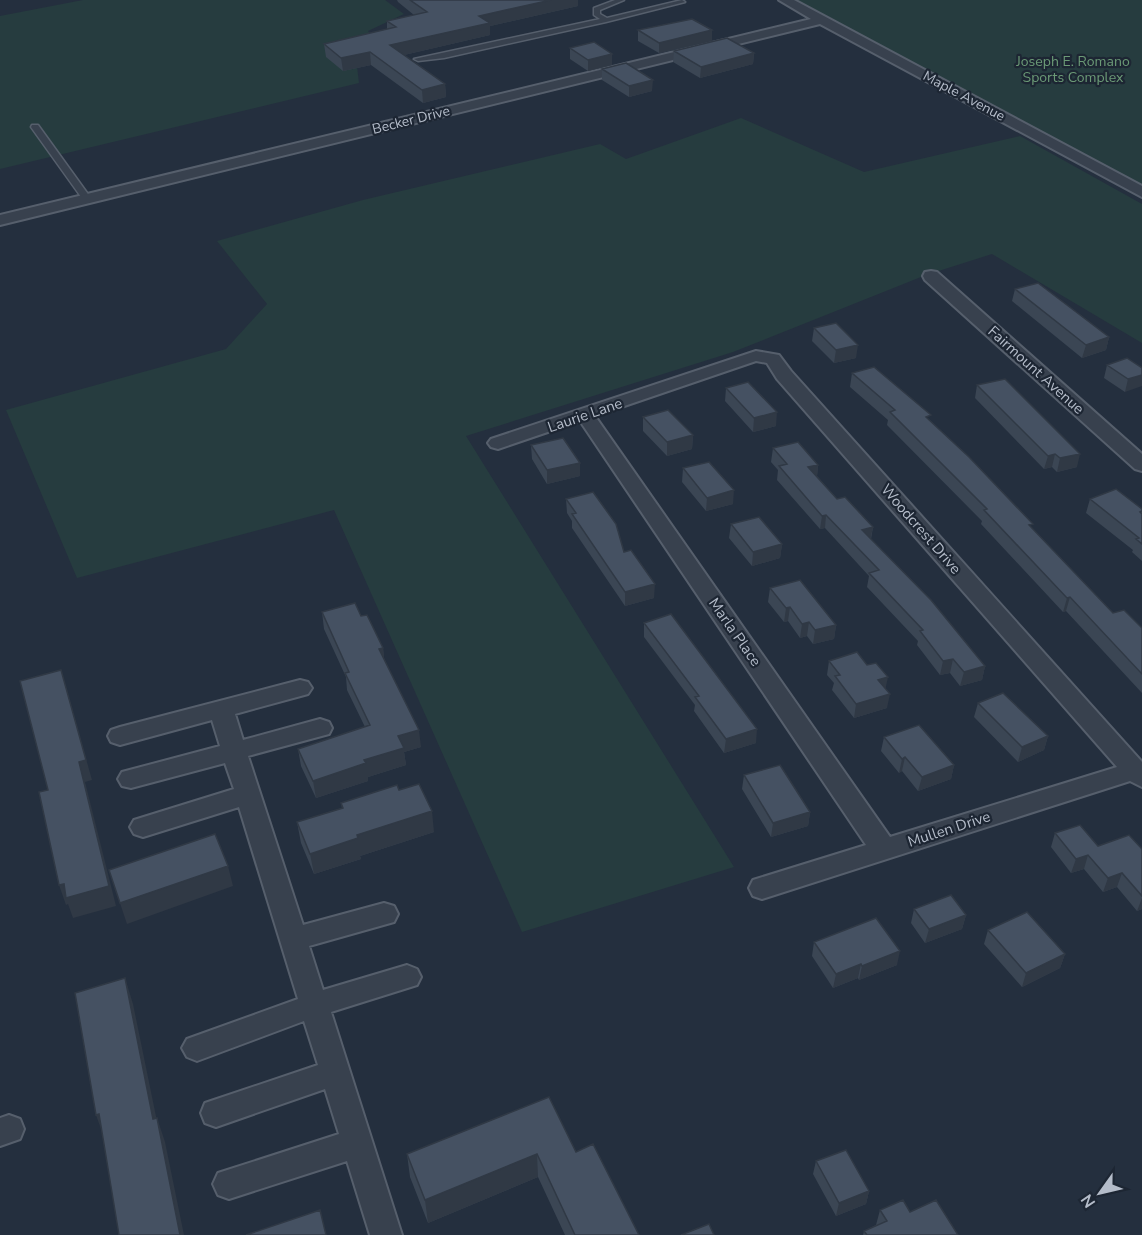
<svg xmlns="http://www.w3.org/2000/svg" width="1142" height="1235" font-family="'Nunito Sans',sans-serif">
<rect width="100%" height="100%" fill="#242f3e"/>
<path fill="#263c3f" d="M83,0H385L404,14L368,31L386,55L357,66L359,83L0,169V16Z
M797,0H1142V185Z
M741,118L864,172L1020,136L1142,204V343L992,254L926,275L733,352L466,436L734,867L522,932L334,510L77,578L6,410L226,349L267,304L217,241L363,200L600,144L626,159Z"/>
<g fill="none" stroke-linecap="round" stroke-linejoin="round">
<g stroke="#565f6c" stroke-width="3">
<path id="service" d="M615,0H624L600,10V14L607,18L682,0L685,2L606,22L444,58L418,61L414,59L600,19L594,15V8Z
M32,125H38L90,197V201H84L31,127Z"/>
</g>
<g stroke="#565f6c" stroke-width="4">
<path id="minor" d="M779,0H794L1142,186V197L820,24L0,225V215L811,19Z
M931,271L937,272L1142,454V471L1135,469L925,280L923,276L925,272Z
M756,351L779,355L791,371L1142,762V787L1130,781L762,899L753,896L749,888L753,880L866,845L580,421L498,449L491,447L488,443L491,439ZM756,361L767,363L777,379L1117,767L890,837L595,416Z
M300,680L308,682L312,688L308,694L235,714L243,740L320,719L329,722L332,728L329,734L248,756L303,925L384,903L394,906L398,914L394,922L309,946L323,990L407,965L417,969L421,977L417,985L331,1012L402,1235H370L347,1161L229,1199L218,1195L213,1184L218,1173L339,1134L325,1089L216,1127L205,1123L201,1113L205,1103L318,1065L304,1021L197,1061L187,1057L182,1048L187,1039L298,999L239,807L143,837L134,834L130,827L134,820L234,789L225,763L131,788L122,786L118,779L122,772L220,746L212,720L120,745L111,742L108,736L111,730L120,727Z
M9,1115L20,1119L24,1129L20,1139L0,1146V1118Z"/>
</g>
<use href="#service" fill="#38414e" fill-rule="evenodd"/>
<use href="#minor" fill="#38414e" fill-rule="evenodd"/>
</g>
<path fill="#3b4654" d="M397,0H578V6L490,26V35L404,55L445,84L446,97L423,103L371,65L343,71L326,57L324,44L387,29V21L414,15L398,2Z
M638,30H712V41L659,53L638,41Z
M570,48L612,54V65L588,71L570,59Z
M674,51L754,53L753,64L700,78L673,62Z
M602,69L652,91L629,97L602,80Z
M1015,289L1109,337L1106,350L1082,358L1012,301Z
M814,328L856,358L834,363L812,341Z
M1107,365L1142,368L1125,392L1104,378Z
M852,373L930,421L1032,529L1113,613L1142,628V693L1066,611L1063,612L981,524L982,521L887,425L888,420L850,387Z
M977,385L1077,467L1057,472L1052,467L1044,469L975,398Z
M726,388L776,426L753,432L725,401Z
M643,417L693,435L692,449L667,456L643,431Z
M531,445L580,476L547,484L532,459Z
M773,448L818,465L817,476L837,499L873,527L871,539L985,666L982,680L960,686L950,673L940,675L917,645L918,641L867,587L869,576L825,528L820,529L777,480L778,470L771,462Z
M683,468L733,504L706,511L682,482Z
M566,499L654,598L625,606L572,528V521L567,513Z
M1090,499L1142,509V561L1132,552L1133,550L1086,513Z
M731,524L782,544L780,558L752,566L729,538Z
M770,588L836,625L834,639L813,644L807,636L800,638L788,621L784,622L768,602Z
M322,612L361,616L383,648L384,659L421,747L404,752L406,765L368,777V781L316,798L301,766L298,749L365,727L347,690L346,677L324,629Z
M644,623L756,743L724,753L694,711L695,705L644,637Z
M829,661L886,689L887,708L854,718L832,690L834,683L827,675Z
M978,703L1048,736L1044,750L1018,762L974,717Z
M884,737L954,765L951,779L918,791L902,771L899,773L881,751Z
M744,775L810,812L808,826L771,837L742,789Z
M399,790L434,832L360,856L361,859L314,874L301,843L297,822L342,808L341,803Z
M1055,833L1098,846L1142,849V909L1137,911L1117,887L1103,892L1084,869L1071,873L1051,847Z
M914,909L966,915L962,929L925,943L911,923Z
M988,930L1065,954L1060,968L1022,987L984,944Z
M814,942L897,965L859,980L858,978L833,988L812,956Z
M576,1152L639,1235H565L538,1177L428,1223L410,1177L407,1154Z
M816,1161L869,1191L866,1204L836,1216L813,1174Z
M880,1210L958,1235H863L864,1231L876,1225Z"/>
<path fill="#303945" d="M551,0H578V6L490,26V35L391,58L390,45L479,16Z
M712,30V41L659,53V43Z
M370,52L371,65L343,71L341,58Z
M754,53L753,64L700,78L701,67Z
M612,54V65L588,71V60Z
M653,80L652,91L629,97V86Z
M445,84L446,97L423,103L422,90Z
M1109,337L1106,350L1082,358L1086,345Z
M858,345L856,358L834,363L836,350Z
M1142,375V386L1125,392L1128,379Z
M777,412L776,426L753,432L754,418Z
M693,435L692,449L667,456V442Z
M1055,454L1052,467L1044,469L1048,456Z
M1080,454L1077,467L1057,472L1060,458Z
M580,463V476L547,484V470Z
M818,465L817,478L808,467Z
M734,490L733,504L706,511L707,498Z
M826,515L825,528L820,529L822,516Z
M873,527L870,541L862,530Z
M782,544L780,558L752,566L753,552Z
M655,584L654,598L625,606V592Z
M1070,597L1066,611L1063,612L1067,598Z
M790,607L788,621L784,622L786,608Z
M809,622L807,636L800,638L802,624Z
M836,625L834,639L813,644L815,630Z
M383,648L385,665L379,649Z
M953,659L950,673L940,675L943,661Z
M985,666L982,680L960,686L964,672Z
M61,670L92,780L85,782L116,906L73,918L68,904L66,905L59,885L64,884L79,762Z
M888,677L885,691L878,680Z
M890,694L887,708L854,718L856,704Z
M757,729L756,743L724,753L726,739Z
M419,730L421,747L404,752L406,765L368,777V781L316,798L313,781L398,736Z
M1048,736L1044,750L1018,762L1022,747Z
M905,757L902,771L899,773L902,759Z
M954,765L951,779L918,791L922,777Z
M432,811L434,832L360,856L361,859L314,874L310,854L357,835Z
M810,812L808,826L771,837L773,823Z
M1088,855L1084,869L1071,873L1076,859Z
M228,866L233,886L127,924L120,903Z
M1122,873L1117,887L1103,892L1108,878Z
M1142,898V909L1137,911Z
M966,915L962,929L925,943L929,929Z
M900,951L897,965L859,980L862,966Z
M1065,954L1060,968L1022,987L1026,973Z
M861,964L858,978L833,988L836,974Z
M125,978L133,1004L158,1126L157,1118L165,1142L184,1235H180L153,1119Z
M99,1114L105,1140L96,1115Z
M537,1154L538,1177L428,1223L425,1200Z
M869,1191L866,1204L836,1216L839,1203Z"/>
<path fill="#455162" stroke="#303945" stroke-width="1.5" d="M410,0H551L479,16L490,23L390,45L445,84L422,90L370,52L341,58L324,44L396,27L387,21L427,12Z
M692,19L712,30L659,43L638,30Z
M727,38L754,53L701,67L674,51Z
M594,42L612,54L588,60L570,48Z
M626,63L653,80L629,86L602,69Z
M1038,283L1109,337L1086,345L1015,289Z
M836,323L858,345L836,350L814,328Z
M1127,358L1142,368V375L1128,379L1107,365Z
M874,367L931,415L926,417L969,457L1033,524L1029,525L1113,613L1124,610L1142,628V674L1070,597L1067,598L984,510L987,509L890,412L895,410L852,373Z
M1005,379L1080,454L1060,458L1055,454L1048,456L977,385Z
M748,382L777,412L754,418L726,388Z
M668,410L693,435L667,442L643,417Z
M563,438L580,463L547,470L531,445Z
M798,442L818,465L808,467L837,499L845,497L873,527L862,530L931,600L985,666L964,672L953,659L943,661L920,631L923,630L869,573L879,570L826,515L822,516L779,466L787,464L773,448Z
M709,462L734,490L707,498L683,468Z
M1116,489L1142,509V511L1140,512L1142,514V544L1136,539L1139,538L1090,499Z
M593,492L616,524L624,552L631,550L655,584L625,592L572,514L576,513L566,499Z
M759,517L782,544L753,552L731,524Z
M800,580L836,625L815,630L809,622L802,624L790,607L786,608L770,588Z
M355,603L361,616L367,615L383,648L379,649L419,730L398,736L404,748L364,760L366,763L313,781L298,749L370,725L345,673L349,672L322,612Z
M671,614L757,729L726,739L695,697L699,696L644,623Z
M857,652L867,665L876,663L888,677L878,680L890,694L856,704L835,676L840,675L829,661Z
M61,670L86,760L79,762L109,886L66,898L64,884L59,885L39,792L48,790L20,681Z
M1003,693L1048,736L1022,747L978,703Z
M919,725L954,765L922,777L905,757L902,759L884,737Z
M780,765L810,812L773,823L744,775Z
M419,784L432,811L357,835L358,838L310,854L297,822L343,808L341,803L397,785L399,790Z
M1080,825L1098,846L1129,835L1142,849V896L1122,873L1108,878L1088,855L1076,859L1055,833Z
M215,834L228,866L120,903L109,870Z
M951,895L966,915L929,929L914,909Z
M1027,912L1065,954L1026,973L988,930Z
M876,918L900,951L862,966L861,964L836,974L814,942Z
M125,978L153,1119L157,1118L180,1235H119L99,1114L96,1115L75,993Z
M549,1097L576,1152L593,1144L639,1235H575L537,1154L425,1200L407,1154Z
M846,1150L869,1191L839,1203L816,1161Z
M903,1200L910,1212L936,1200L958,1235H867L864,1231L887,1221L880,1210Z
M320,1210L326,1235H246Z
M709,1224L714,1235H681Z"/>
<g text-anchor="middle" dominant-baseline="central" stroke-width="4.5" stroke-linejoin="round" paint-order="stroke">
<g font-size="14" fill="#6b9a76" stroke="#1d2633">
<text x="1073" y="61">Joseph E. Romano<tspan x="1073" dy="16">Sports Complex</tspan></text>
</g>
<g font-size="14" fill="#b4bcc9" stroke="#1d2633">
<text transform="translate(964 96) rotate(28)">Maple Avenue</text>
<text transform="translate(411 120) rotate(-14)">Becker Drive</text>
</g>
<g font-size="15" fill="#b4bcc9" stroke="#1d2633">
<text transform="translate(1036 370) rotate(42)">Fairmount Avenue</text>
<text transform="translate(585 415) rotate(-19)">Laurie Lane</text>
<text transform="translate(921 529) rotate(49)">Woodcrest Drive</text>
<text transform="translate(735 632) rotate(55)">Marla Place</text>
<text transform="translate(949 829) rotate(-18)">Mullen Drive</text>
</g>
</g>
<g transform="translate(1100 1193) rotate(236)" stroke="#1d2633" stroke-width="4.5" paint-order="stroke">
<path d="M0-4.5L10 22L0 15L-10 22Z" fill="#b4bcc9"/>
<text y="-9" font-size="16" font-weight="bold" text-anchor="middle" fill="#b4bcc9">N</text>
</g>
</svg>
